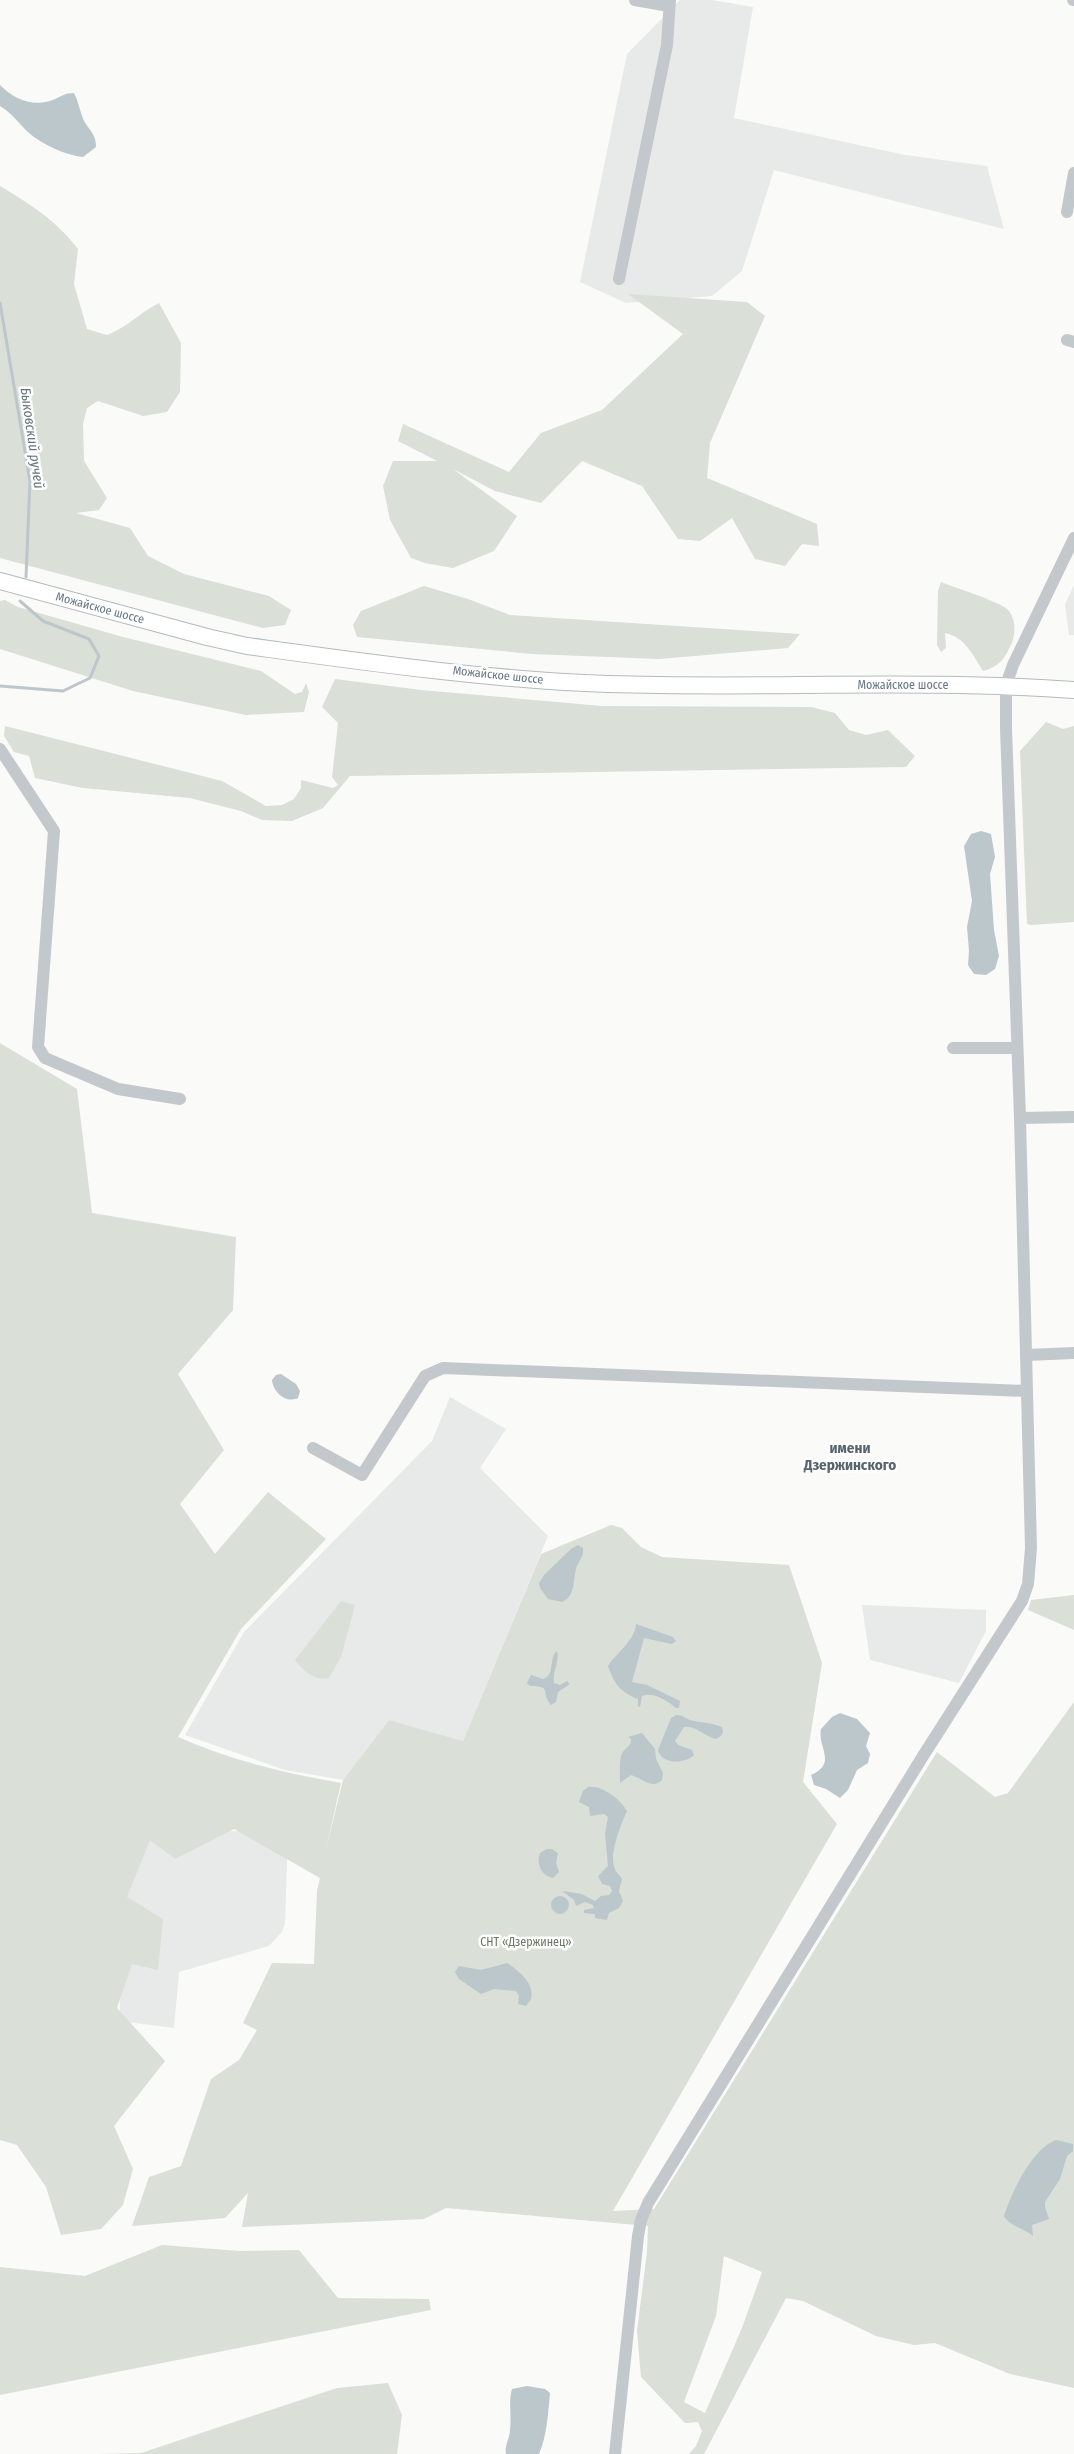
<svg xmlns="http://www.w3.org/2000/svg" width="1074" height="2454" font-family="'Fira Sans Condensed',sans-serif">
<rect width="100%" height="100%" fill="#fafaf8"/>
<path fill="#e8e9e9" d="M680,0H712L753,7L734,118L905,155L987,166L1004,229L774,170L742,271L712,296L626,303L580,282L627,54Z
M1074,585V635H1069L1065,604Z
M450,1397L506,1429L480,1468L548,1536L463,1741L389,1720L343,1780L285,1770L185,1735L244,1632L432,1441Z
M862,1605L986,1610V1631L959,1683L870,1660Z
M130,1830L288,1832L285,1923L282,1932L269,1946L179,1972L174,2028L119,2021Z"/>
<path fill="#dadfd7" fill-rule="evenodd" d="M0,186C30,204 57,221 78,249L74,284L87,329L107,335C128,327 139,313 159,303L181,343L180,392L167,412L143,416L98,401L87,408L83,424L84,461L107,498L99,510L76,513L130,528L148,556L184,574L269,596L291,610L285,625L263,628L0,558Z
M628,294L747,302L765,316L710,443L707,478L817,524L819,546L802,544L785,566L755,559L732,518L700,541L678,539L642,486L582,461L541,503L495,491L453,469L517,516L494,551L453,568L425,563L411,558L390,520L383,486L393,461H437L398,441L403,424L509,472L541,433L602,410L683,334Z
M941,582C956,588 994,600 1006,608C1017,617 1016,636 1010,647C1003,661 998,667 983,671C973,655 965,637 945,633L946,648L941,652L937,645L938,591Z
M424,586L468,599L510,615L800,634L788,648L659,659L532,654L357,637L353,625L361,611Z
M5,600L18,607L123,637L261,671L295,694L302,692L306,683L309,692L304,712L246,715L133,691L0,649V601Z
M335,679L421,690L602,706L811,707L835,713L849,730L866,735L888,730L915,756L906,767L350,776L323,808L292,821L262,820L241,811L190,798L83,788L35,778L29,756L14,752L4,736L5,726L222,781L266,806L282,805L294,799L301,788V780L333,788L338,785L332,777L338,723L322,707Z
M1046,722L1063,729L1074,726V922L1031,925L1027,924L1020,751Z
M0,1043L77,1089L92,1213L236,1237L233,1310L178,1374L224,1450L180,1504L215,1554L268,1492L326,1539L241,1629L178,1737C230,1760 284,1773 341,1783L325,1853L343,1780L389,1720L463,1741L541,1554L611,1525L622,1528L641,1547L662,1557L789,1565L822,1663L803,1782L837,1824L613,2211L654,2209L937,1752L995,1797L1008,1793L1074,1702V2388L1010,2374L935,2343L914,2345L876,2336L803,2301L786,2298L704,2454H689L696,2446L702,2431L698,2422L685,2423L641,2377L637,2331L647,2252L648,2226L446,2208L424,2219L242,2227L248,2193L225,2218L132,2226L149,2177L181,2166L211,2079L239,2060L257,2030L243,2023L272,1963L314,1964L317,1891L320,1878L234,1829L175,1859L150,1840L127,1897L163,1919L158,1970L132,1964L117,2008L165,2061L114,2126L133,2169L123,2205L101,2229L61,2235L46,2187L17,2145L0,2140ZM724,2256L762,2272L742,2328L705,2413L684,2402L716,2316Z
M1074,1595V1630L1028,1610L1031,1600Z
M341,1601L355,1605L341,1657L329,1678C315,1682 303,1670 295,1660Z
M162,2245L240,2251L299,2250L338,2298L429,2299L431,2310L0,2395V2267L85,2276Z
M388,2383L402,2415L397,2454H100L141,2453L337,2388Z"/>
<path fill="#bbc7cb" d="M0,85C14,100 36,108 55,99C62,96 65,93 74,93C79,103 80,112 84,121C90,131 96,134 96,147L83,157C65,155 43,145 29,133C19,124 12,113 0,106Z
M981,831L991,834L995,857L990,874L994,930L999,956L995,969L986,975L974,974L968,965L969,951L967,927L972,901L964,846L971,834Z
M281,1374L296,1384L300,1391L298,1398C286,1404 273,1392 272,1380L276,1375Z
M578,1545L583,1548C584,1557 580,1558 577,1566C572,1579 577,1595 562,1602L548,1599L540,1588L539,1583L544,1575L571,1549Z
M636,1624L673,1637L676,1641L672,1644L644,1638L632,1682L647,1685L680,1701L679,1708H676C668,1701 653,1691 642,1696L640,1707L638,1706V1699C620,1692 615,1685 608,1666C617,1652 635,1641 636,1624Z
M557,1651C560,1662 552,1671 554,1683L560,1685L567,1681L570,1684L558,1692L556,1702L551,1705C540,1692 553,1686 530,1686L527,1683L531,1675L543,1679C556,1675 548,1658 557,1651Z
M840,1713L857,1719L870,1733L866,1746L870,1754L868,1763L857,1770L848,1790L840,1798L826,1789L814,1785L811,1775C838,1763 817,1747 821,1729L832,1717Z
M676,1715C684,1715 687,1720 694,1721C704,1723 712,1723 722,1727L723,1732L721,1736L716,1739C705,1737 696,1725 684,1727L675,1741L678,1745L692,1750L694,1755C685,1764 662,1765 658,1750L671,1718Z
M642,1733L655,1749L656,1759L663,1773L662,1780C652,1790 642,1778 631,1775L620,1783C620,1775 619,1760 622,1753C626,1747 631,1747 631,1739L628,1737Z
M588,1787C602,1785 620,1799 627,1811C621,1825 608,1855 615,1869C616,1873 620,1875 622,1879L619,1891L623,1901L619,1908L609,1913L607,1920L595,1918V1914L584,1913V1910L594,1908L593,1905L585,1902L576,1906L574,1900L562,1891L582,1894L595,1901L601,1896L609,1895L612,1891L610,1886L602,1884L598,1876L608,1866L605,1834L608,1817L604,1814L590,1816L589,1807L579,1802L583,1791Z
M547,1849H552L558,1853L556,1863L559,1872L553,1878C541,1876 536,1864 540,1853Z
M551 1905a9 9 0 1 1 18 0a9 9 0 1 1-18 0Z
M507,1963C519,1971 535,1983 531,1999L526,2006L518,2004L519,1996L516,1991L494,1989L481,1994L459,1979L455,1972L459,1966L481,1970Z
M1056,2140L1073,2144V2151L1067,2156L1060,2179L1045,2202V2207L1049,2219L1032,2225L1033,2236C1024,2228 1009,2226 1004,2216C1011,2194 1032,2148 1056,2140Z
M527,2386L545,2389L550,2393C548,2414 547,2435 539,2454H506C504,2446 510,2438 510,2430C512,2416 508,2403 512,2389Z"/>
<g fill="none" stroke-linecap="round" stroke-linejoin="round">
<path stroke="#bbc7cb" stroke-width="3" d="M0,303L30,481L26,577
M0,686L63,691L90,678L99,656L89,639L43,621L20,601"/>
<g stroke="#b5babe" stroke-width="18">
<path id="major" d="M0,581L207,637L247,646C364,662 490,680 608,684C763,689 919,679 1074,690"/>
</g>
<path stroke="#c3c8cc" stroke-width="12" d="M635,0L669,6
M1073,0H1074
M1067,212L1074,173
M619,279L667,45L670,0
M1067,340L1074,342
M0,749L54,831L38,1047L45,1058L118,1089L180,1099
M953,1048H1017
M1020,1118L1074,1117
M1026,1355L1074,1353
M313,1448L362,1475L425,1376L443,1368L1026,1391
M615,2454L638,2236L641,2220L648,2203L923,1756L1022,1601L1028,1584L1031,1548L1020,1118L1006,728V685L1013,665L1074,538"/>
<use href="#major" stroke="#fff" stroke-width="16"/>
</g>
<g text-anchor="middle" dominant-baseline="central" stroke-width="5" stroke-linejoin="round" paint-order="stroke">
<g font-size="12" fill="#657683" stroke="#fff">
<text transform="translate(100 608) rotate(15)">Можайское шоссе</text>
<text transform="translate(498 675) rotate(6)">Можайское шоссе</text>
<text x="903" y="685">Можайское шоссе</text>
</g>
<g font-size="12" fill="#687a64" stroke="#fff">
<text x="526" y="1942">СНТ «Дзержинец»</text>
</g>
<g font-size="14" font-style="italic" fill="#60757c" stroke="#fff">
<text transform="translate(32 438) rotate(82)">Быковский ручей</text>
</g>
<g font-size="15" font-weight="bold" fill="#57646e" stroke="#fff">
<text x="850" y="1448">имени<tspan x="850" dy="17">Дзержинского</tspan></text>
</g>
</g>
</svg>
